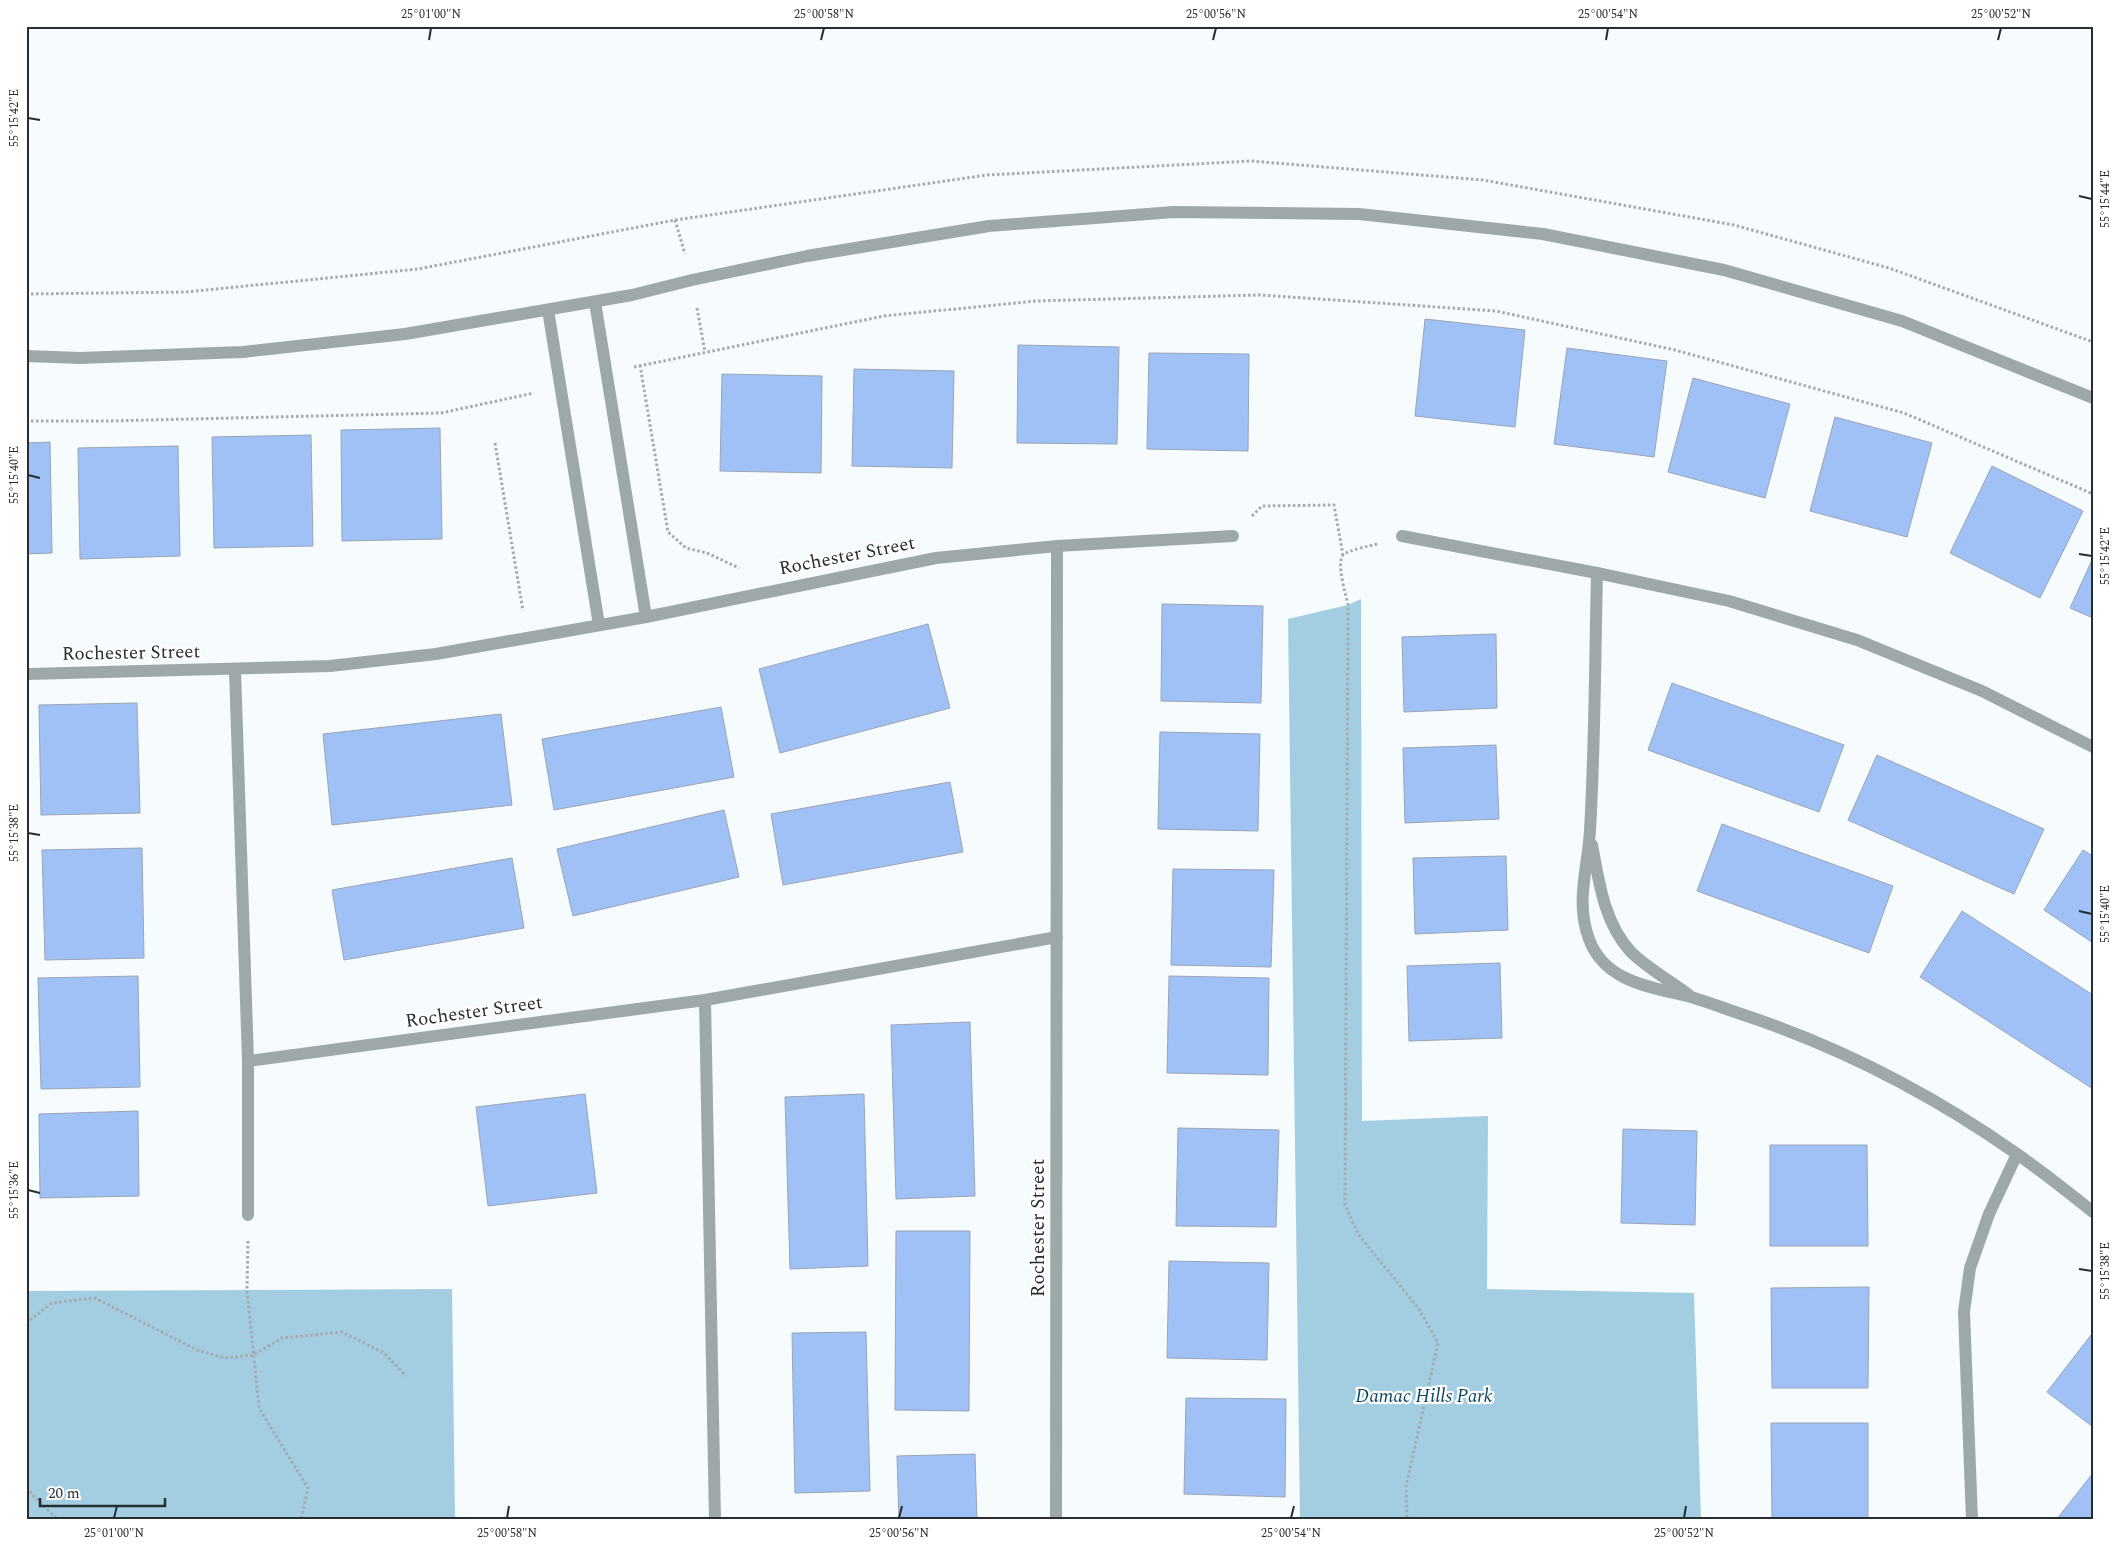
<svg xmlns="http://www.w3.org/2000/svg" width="2119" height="1546" font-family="Spectral,serif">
<rect width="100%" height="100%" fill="#f6fbfd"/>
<path fill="#a3cee2" d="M1361,599L1362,1121L1488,1116L1487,1289L1694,1293L1701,1520H1300L1288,619L1348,605Z
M452,1289L455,1520H26V1291Z"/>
<path fill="#a0c1f6" stroke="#9aa4b5" d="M1425,319L1525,330L1515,427L1415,416Z
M1018,345L1119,347L1117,444L1017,443Z
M1567,348L1667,361L1654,457L1554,444Z
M1149,353L1249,354L1248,451L1147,449Z
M854,369L954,371L952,468L852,466Z
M722,374L822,376L821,473L720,471Z
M1693,378L1790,404L1765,498L1668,472Z
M1835,417L1932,443L1907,537L1810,511Z
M440,428L442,539L342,541L341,430Z
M311,435L313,546L214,548L212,437Z
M50,442L52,553L26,554V443Z
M178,446L180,556L80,559L78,448Z
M1992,466L2083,511L2040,598L1950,553Z
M2093,558V618L2070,608Z
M1162,604L1263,606L1261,703L1161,701Z
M928,624L950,708L780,753L759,669Z
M1496,634L1497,708L1404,712L1402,637Z
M1672,683L1844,745L1819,812L1648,750Z
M137,703L140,813L41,815L39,705Z
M721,707L734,777L554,810L542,739Z
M501,714L512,805L332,825L323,734Z
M1160,732L1260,734L1258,831L1158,829Z
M1496,745L1499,819L1405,823L1403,748Z
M1877,755L2044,829L2014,894L1848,820Z
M950,782L963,852L783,885L771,814Z
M724,810L739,877L573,916L557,849Z
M1722,824L1893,886L1869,953L1697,891Z
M142,848L144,958L45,960L42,850Z
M2083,850L2093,856V943L2044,910Z
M1506,856L1508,930L1415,934L1413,858Z
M512,858L524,928L344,960L332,890Z
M1173,869L1274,870L1271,967L1171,965Z
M1962,911L2093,995V1089L1920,977Z
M1500,963L1502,1038L1409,1041L1407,966Z
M138,976L140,1087L41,1089L38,978Z
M1169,976L1269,978L1268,1075L1167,1073Z
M970,1022L975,1196L896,1199L891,1025Z
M585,1094L597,1193L488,1206L476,1107Z
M864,1094L868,1266L790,1269L785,1097Z
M138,1111L139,1196L40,1198L39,1114Z
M1178,1128L1279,1130L1276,1227L1176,1226Z
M1623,1129L1697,1131L1695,1225L1621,1223Z
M1770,1145H1867L1868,1246H1770Z
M896,1231H970L969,1411L895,1410Z
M1169,1261L1269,1263L1267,1360L1167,1358Z
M1869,1287L1868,1388H1772L1771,1288Z
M866,1332L870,1491L795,1493L792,1333Z
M2091,1335L2093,1336V1427L2047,1392Z
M1186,1398L1286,1399L1285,1497L1184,1494Z
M1771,1423H1868V1520H1772Z
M975,1454L977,1520H899L897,1456Z
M2093,1473V1520H2056Z"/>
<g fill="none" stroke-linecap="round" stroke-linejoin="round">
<path stroke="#a4aaad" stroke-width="3" stroke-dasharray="2.5 2.5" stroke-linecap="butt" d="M675,220L685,254
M26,294L186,292L418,269L675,220L987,175L1251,161L1483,180L1734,225L1889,268L2093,342
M697,308L705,352
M640,365L668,532L686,548L707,553L739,568
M634,367L884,316L1036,301L1260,295L1496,311L1675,350L1904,413L2093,494
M26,421H108L441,413L534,393
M495,443L523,611
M1252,516L1262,506L1334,505L1343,555
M1377,544C1370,546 1348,550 1343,555C1336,563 1346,595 1348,605L1345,1205L1358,1234L1419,1309L1438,1343L1406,1486L1407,1520
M248,1241L247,1290L259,1408L308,1488L301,1520
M26,1323L52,1303L95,1298L197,1350L225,1358L253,1355L282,1338L342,1332L384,1353L406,1376
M26,1488L58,1520"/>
<path stroke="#9ea8a8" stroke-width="12" d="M595,302L646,617
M548,310L599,625
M26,356L80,358L243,352L405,334L632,295L692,280L807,256L989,226L1174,212L1359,214L1543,234L1724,270L1902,321L2093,398
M1402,536L1597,573L1729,601L1857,640L1982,691L2093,747
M1597,573C1595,658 1595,745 1590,830C1588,868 1575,902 1589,939C1605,983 1652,987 1691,997C1711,1003 1731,1011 1750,1017C1844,1049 1936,1097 2017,1154C2043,1172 2068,1192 2093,1212
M235,670L248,1061V1215
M29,674L330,666L436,654L646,617L936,558L1057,546L1233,536
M1592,845C1599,882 1604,922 1630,951C1643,965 1673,983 1689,995
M705,1000L715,1520
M248,1061L705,1000L1057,937
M1056,1520L1057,546
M1972,1520L1964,1312L1970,1268L1989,1214L2017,1154"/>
</g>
<path fill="none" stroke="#262e32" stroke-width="2" d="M429,40L431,28M821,40L824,28M1213,40L1216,28M1606,40L1608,28M1998,40L2001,28M28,118L40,120M2079,196L2092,199M28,475L40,478M2079,554L2092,556M28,833L40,835M2079,911L2092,914M28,1190L40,1193M2079,1269L2092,1271M114,1518L117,1506M507,1518L509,1506M899,1518L902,1506M1291,1518L1294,1506M1684,1518L1686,1506"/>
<g text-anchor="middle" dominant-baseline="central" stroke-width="4.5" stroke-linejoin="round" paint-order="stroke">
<g font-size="19" fill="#262e32" stroke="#fff">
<text transform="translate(847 556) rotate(-11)">Rochester Street</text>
<text transform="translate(131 653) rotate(-1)">Rochester Street</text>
<text transform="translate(474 1012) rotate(-8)">Rochester Street</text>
<text transform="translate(1038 1228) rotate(-90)">Rochester Street</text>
</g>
<g font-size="19" font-style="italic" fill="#0b485e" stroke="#fff">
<text x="1424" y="1396">Damac Hills Park</text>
</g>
</g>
<rect width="2119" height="1546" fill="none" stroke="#ffffff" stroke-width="55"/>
<path d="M40 1498v8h125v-8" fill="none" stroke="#262e32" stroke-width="2.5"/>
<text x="48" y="1498" font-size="15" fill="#262e32" stroke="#ffffff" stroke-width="4" paint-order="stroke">20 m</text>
<rect x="28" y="28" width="2064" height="1490" fill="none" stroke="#262e32" stroke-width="2"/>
<g font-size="12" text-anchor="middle" fill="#262e32">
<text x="431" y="18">25°01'00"N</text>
<text x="824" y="18">25°00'58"N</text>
<text x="1216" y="18">25°00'56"N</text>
<text x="1608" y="18">25°00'54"N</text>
<text x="2001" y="18">25°00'52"N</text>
<text transform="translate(14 118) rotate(-90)" y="4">55°15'42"E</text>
<text transform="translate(2105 199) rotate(-90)" y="4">55°15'44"E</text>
<text transform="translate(14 475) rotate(-90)" y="4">55°15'40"E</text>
<text transform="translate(2105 556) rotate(-90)" y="4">55°15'42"E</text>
<text transform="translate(14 833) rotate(-90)" y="4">55°15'38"E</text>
<text transform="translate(2105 914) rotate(-90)" y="4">55°15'40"E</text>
<text transform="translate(14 1190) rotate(-90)" y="4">55°15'36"E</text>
<text transform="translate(2105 1271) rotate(-90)" y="4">55°15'38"E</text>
<text x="114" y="1537">25°01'00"N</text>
<text x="507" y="1537">25°00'58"N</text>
<text x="899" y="1537">25°00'56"N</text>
<text x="1291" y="1537">25°00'54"N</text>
<text x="1684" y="1537">25°00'52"N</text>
</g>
</svg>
